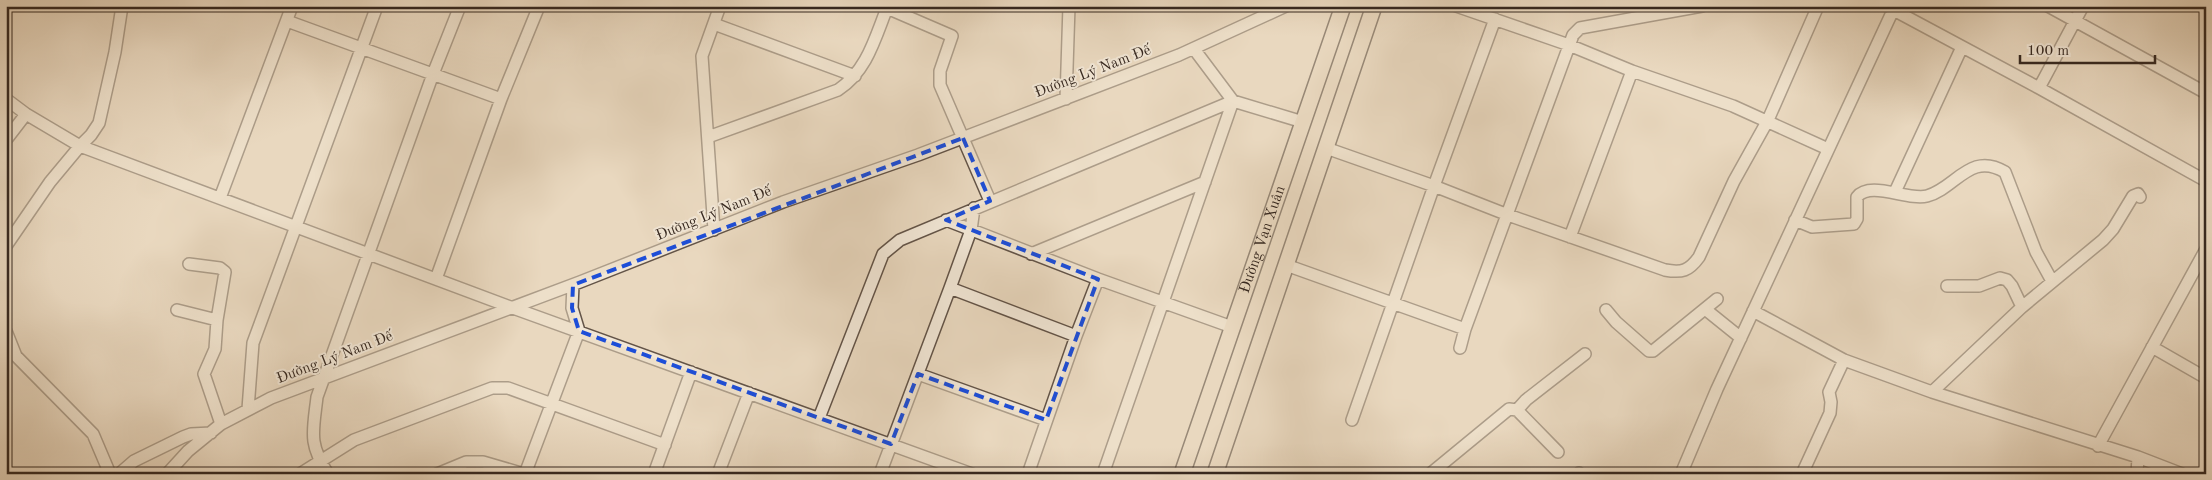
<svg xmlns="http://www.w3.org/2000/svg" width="2212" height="480" font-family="'Old Standard TT',serif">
<rect width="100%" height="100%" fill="#e9d8bf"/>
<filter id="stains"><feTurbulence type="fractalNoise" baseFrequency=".004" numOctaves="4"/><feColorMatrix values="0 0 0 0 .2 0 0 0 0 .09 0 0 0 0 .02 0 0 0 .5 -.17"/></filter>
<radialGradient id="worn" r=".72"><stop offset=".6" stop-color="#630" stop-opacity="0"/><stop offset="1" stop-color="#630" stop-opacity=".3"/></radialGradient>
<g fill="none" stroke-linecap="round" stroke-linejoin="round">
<g stroke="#635448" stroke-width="14">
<path id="minor" d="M1456,6L1569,45L1632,71L1733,106L1828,149
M2048,6L2206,93
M1888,7L2039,88L2206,181
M287,21L501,99
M714,24L855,76
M2039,88L2083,6
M6,99L26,114L80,146L513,308L972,474
M1066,99L1069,6
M708,137L838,90C867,71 875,38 887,8L952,36L940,71V85L990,201
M6,140L26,114
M1326,148L1434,186L1508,215L1665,270C1682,273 1689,271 1699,257L1734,181L1768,120L1818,6
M1895,192L1962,47
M220,198L292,6
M946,220L1098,279L1232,327
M1795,220L1812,227L1854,224L1857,219V197C1870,180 1908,201 1927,196C1956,188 1970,151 2005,172L2036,252L2052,281
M714,230L702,56L720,6
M1570,237L1632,71
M6,246L50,182L80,146L91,135L99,123L115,52L122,6
M1031,254L1205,182
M189,264L220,268L225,272L217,320
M1286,265L1465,329
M436,279L501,99L539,6
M1947,286H1979L2000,278L2007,280L2012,286L2022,307
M950,288L1076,336
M1705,309L1741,338
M177,310L217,320L215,349L204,374L221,424
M1606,310L1616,322L1649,351H1653L1717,299
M1753,311L1844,360L1932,392L2138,457L2182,474
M6,331L16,356L93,434L110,474
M2152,347L2206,378
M1460,348L1465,329L1573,35L1580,28L1702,6
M918,374L1046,420
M1932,392L2022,307L2103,240L2113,229L2133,196L2138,194L2140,197
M248,409L253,343L377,6
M1517,410L1526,400L1585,354
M819,418L883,254L900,240L1233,101L1303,122
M1352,420L1434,186L1495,19
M2098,446L2206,249
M1579,473L1580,474
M119,474L134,461L183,437L191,434L211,433
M167,474L188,451L221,424L271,398L580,282L783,202L918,155L1179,55L1286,6
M300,474L354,440L492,388H508L665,445
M328,474C308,443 313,432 317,397L433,74L460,6
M437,474L466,462H483L524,474
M525,474L579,331L572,308L573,285
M654,474L691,372
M718,474L749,393
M880,474L950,288L971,230L974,208
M1028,474L1076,336L1098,279
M1103,474L1233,101L1194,49
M1430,474L1509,409L1517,410L1558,452
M1681,474L1717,389L1895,6
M1802,474L1830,413L1831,402L1829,392L1844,360
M2137,474L2138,457"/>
</g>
<g stroke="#362820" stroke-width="18">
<g id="major">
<path id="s1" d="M1182,474L1343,6"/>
<path d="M1215,474L1374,6"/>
</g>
</g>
<use href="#minor" stroke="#f1e6d5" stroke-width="11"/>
<use href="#major" stroke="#e9d8bf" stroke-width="15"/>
</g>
<path d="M0 0H2212V480H0ZM963,138L990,201L946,220L1098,279L1046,420L918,374L891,444L579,331L572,308L573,285Z" fill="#e9d8bf" fill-opacity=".55" fill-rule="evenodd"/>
<path fill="none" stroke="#1d4ed8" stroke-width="4" stroke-dasharray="10 6" stroke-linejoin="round" d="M963,138L990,201L946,220L1098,279L1046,420L918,374L891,444L579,331L572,308L573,285Z"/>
<g text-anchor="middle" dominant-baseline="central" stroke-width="4" stroke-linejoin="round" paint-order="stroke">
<g font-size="15" fill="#362820" stroke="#f1e6d5">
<text transform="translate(1093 72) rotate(-21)">Đường Lý Nam Đế</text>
<text transform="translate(714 214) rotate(-22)">Đường Lý Nam Đế</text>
<text stroke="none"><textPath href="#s1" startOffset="248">Đường Vạn Xuân</textPath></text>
<text transform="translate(335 358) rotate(-21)">Đường Lý Nam Đế</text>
</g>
</g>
<rect width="2212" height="480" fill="none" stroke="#e9d8bf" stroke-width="25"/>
<rect x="8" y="8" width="2197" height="465" fill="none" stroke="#362820" stroke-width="2.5"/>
<rect x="12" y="12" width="2187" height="455" fill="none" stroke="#362820"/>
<path d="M2020 55v8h135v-8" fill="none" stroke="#362820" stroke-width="2.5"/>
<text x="2027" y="55" font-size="15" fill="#362820" stroke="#f1e6d5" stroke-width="4" paint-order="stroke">100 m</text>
<rect width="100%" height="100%" filter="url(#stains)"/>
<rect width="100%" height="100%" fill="url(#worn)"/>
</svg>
